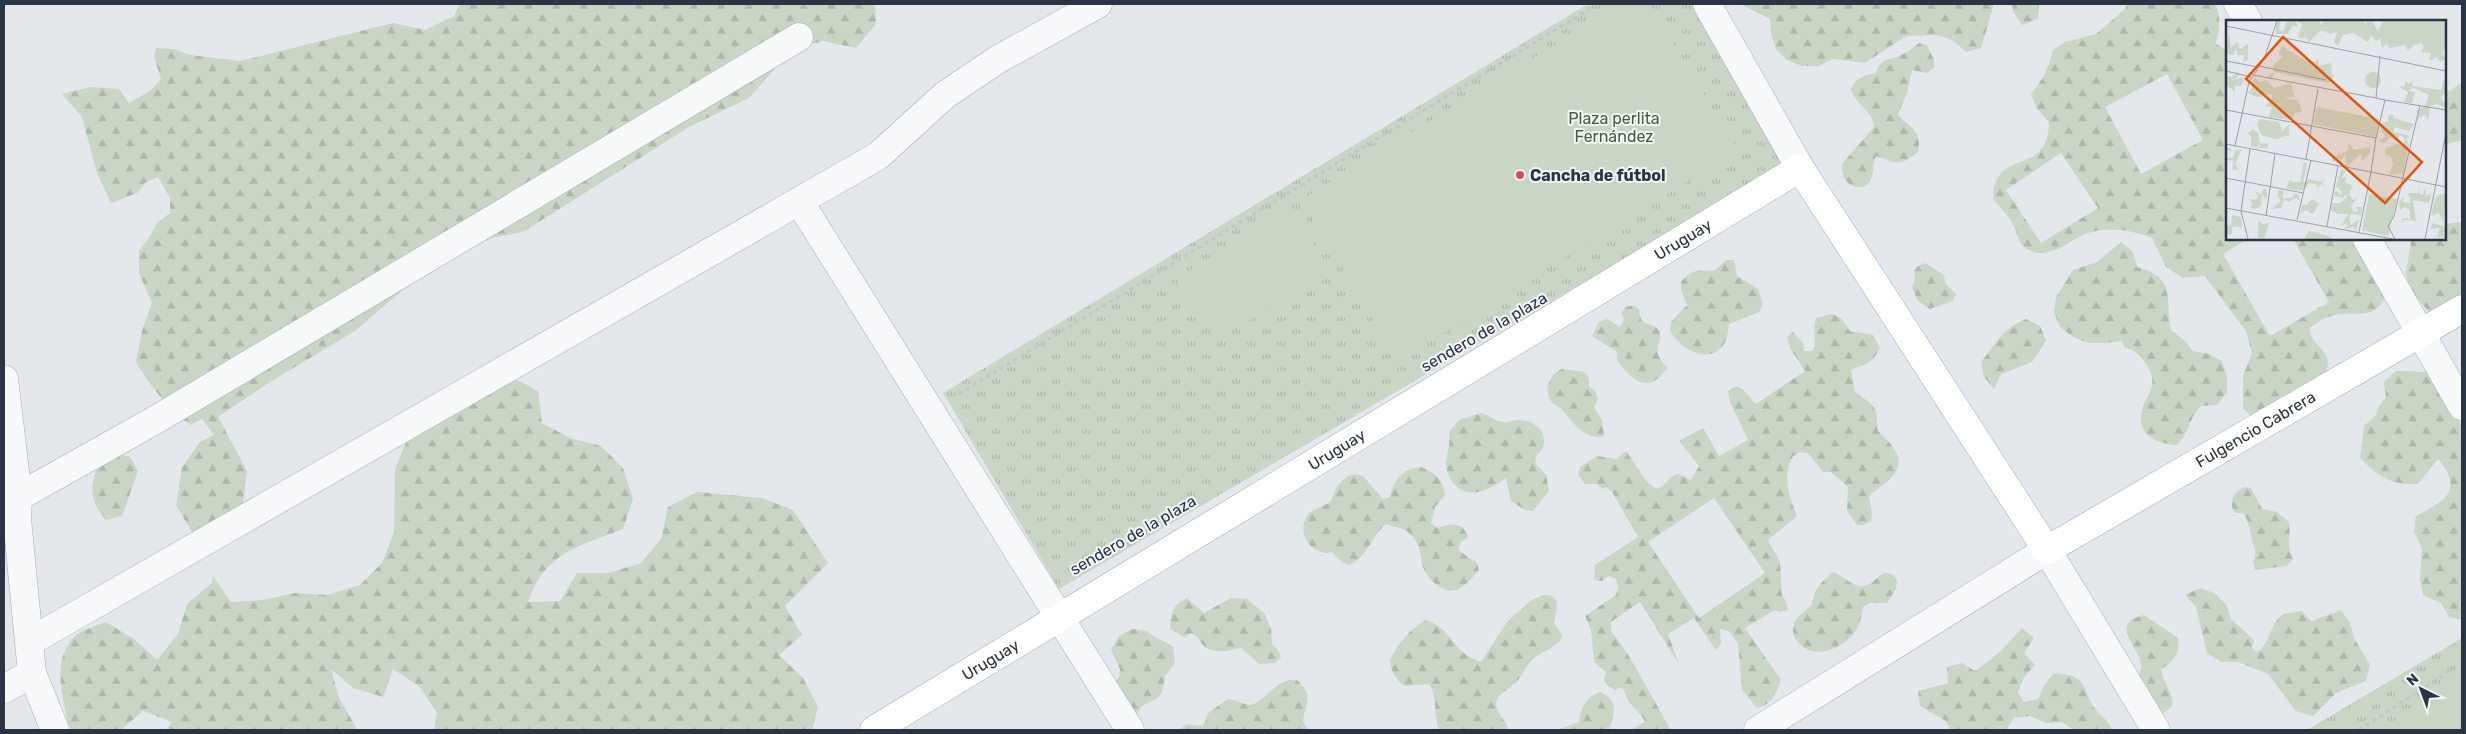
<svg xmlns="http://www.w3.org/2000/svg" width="2466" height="734" font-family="Rubik,sans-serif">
<defs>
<pattern id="grass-tufts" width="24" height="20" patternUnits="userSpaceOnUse" patternTransform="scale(1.25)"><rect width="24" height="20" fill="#c9d6c5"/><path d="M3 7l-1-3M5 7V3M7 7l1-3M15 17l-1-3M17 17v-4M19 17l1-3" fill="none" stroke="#adb8ab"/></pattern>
<pattern id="forest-firs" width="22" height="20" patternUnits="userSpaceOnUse" patternTransform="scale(1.25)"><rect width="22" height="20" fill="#c9d6c5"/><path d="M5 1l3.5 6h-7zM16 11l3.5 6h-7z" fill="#adb8ab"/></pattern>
</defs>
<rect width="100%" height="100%" fill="#e4e7ec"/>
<path fill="url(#grass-tufts)" d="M1588,4H1694L1787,163L1059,589L943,393Z
M2462,638V730H2307Z"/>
<path fill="url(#forest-firs)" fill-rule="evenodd" d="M460,4H875L876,24L856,48L823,41L792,49L749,98L689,127L523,232L491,238L433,269L405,288L355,331L270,382L218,417L247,471L243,503L223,527L192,532L176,505L182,467L200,442L214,435L202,419L190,425C166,405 151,388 136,362L142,331L152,303L139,273V251L150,236L157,223L170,213V198L158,177L145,183L137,193L111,203L97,173L82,117L62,94L91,87L119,89L129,103L151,90L161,79L154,56L156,48L173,49L190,55L241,61L393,23L425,30L454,16Z
M1740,4H1994L1981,48L1966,52L1954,41L1938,35L1906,36L1865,63L1833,59L1818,66H1802L1787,60L1776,49L1771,34L1770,19Z
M2012,4H2039L2038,19L2022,25L2013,11Z
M2127,4H2215C2222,19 2219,29 2216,44L2227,50V239H2248L2223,254L2270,336L2329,302L2293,239H2379L2375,257L2368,272C2374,281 2381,285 2387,294C2373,324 2355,309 2331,316C2324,318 2316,323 2310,328C2310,344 2327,348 2328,362C2328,369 2323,378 2321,385L2254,419L2243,408V376L2252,353L2246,331L2205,276L2183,278L2166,267L2152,238C2133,230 2108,226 2088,233C2069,240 2048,262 2027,249C2017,243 2018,232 2012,223C2007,214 2000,207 1993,199C1993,194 1993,188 1995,184C2007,151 2048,173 2049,122L2037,109L2031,94C2043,80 2049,67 2053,50L2065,42L2096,34L2125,9ZM2167,74L2203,140L2141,174L2105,107ZM2061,153L2098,208L2041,243L2006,190Z
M1920,43L1927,45L1934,60V68L1927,73L1912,70L1907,93L1898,115C1909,127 1923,131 1918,152C1900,167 1895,163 1876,156C1872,164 1874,172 1871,179C1867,191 1850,189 1845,179C1842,175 1842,168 1842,164L1874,127C1873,110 1855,105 1851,89C1856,77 1864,76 1876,73C1880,58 1887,61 1899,56C1907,53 1913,47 1920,43Z
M2462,82V140L2445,145V90L2450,91Z
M2462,222V319L2430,313L2409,289L2406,273L2411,242L2409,239H2445V224Z
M2121,242L2133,252L2137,267C2177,278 2165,298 2171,330L2184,340L2193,351L2209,354L2222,361L2227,376V392L2217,405L2201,406C2187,421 2191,430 2177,445C2155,444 2134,434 2143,407C2146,397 2154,390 2152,378C2152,373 2147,365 2144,361C2138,353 2134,350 2125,348L2121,341L2105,343H2088L2073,337L2060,327L2054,312L2056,297L2073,270L2097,262Z
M1726,260H1734L1737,276L1758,289L1763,304L1759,312L1729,324C1728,329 1728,335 1726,340C1714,368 1679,350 1670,330L1671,322L1687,305L1681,290V282C1691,269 1699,270 1714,271Z
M1925,263L1944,275L1945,283L1956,294L1953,301L1930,309L1918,301L1912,287L1915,279L1914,271L1918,266Z
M1633,305L1639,309C1640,330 1651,319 1659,331C1663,338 1656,346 1658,354C1660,359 1664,364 1667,368C1648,396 1632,380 1617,360V352L1592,336L1599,322L1607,319L1620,327L1624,320L1621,313L1626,307Z
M1832,314L1840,317L1850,331L1873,335L1880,348C1871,365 1866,363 1851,370L1855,392C1877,408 1876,404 1878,431C1895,448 1910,461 1887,482C1880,488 1874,490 1869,497L1872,513L1871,521L1864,525H1857L1847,511L1848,487L1831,472H1823L1808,453L1800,452L1793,456C1782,475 1789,497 1797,516L1768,540L1780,562L1782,595L1786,601L1788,610L1780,612L1775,610L1745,628L1781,680C1776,694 1772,705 1757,708L1742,690L1738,643L1729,631L1720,629L1721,644L1716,650L1694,618L1668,634L1679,664L1640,602L1611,622V630L1629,656L1669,727V730H1631L1645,722L1644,719L1629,702L1622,687L1615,690L1608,686L1604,680L1606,672L1594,662L1591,630L1585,616L1616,595L1618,587L1616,579L1609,576L1602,581L1594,580L1595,565L1638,537L1612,492L1606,487L1603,489L1596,484H1585L1578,475L1580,467L1597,456L1617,459L1626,451L1647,482L1656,489C1666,487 1668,476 1678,474L1691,480L1699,466L1679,441L1703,428L1719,456L1748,440L1730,402L1728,391C1742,379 1747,397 1756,404L1805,371L1790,348L1787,337L1793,332L1803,343L1804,351H1813C1817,340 1812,330 1816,318ZM1714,498L1765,573L1699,618L1648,542Z
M2026,319L2040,326L2046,341L2032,362L2001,374L1994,389L1984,377L1981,362C1997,343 2001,329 2026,319Z
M1562,369L1584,372L1589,378V386L1595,391L1598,399L1594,407L1602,420L1604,436C1584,440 1575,424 1563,411C1560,407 1554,405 1551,401C1543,388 1550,374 1562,369Z
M2396,371L2427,372L2441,380L2462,426V620L2449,617L2441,603L2423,595L2420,579L2422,548L2414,532L2416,516C2444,501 2465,491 2438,459L2418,484C2391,485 2379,477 2360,458L2364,426L2376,415L2377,409L2386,397L2384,382Z
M510,376L538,391L542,423L570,438L601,446L623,468L633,499L623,529C578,547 545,552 528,602L560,601L577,573H609L641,563L661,539L668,507L697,492L762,498L793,510L828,563L785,606L802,635L779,655L803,678L818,707L812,730H434L437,713L420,687L393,669L383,697L353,688L331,669L339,698L356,727L354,730H166L172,722L143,711L121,730H73L69,727C63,698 51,661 74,637C80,630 97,626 106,622L134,639L157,660L178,634L187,604L212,583L213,576L231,602L263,600L295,593L327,595L360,585L382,563L394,533L395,469L407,440Z
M1481,413C1489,415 1495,421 1503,422C1509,423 1513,420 1519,420C1540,420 1554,441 1536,456L1535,463L1546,475L1549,491L1533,511L1525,510L1511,501L1506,478C1491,489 1470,501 1454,484C1449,479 1446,470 1446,463C1447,452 1451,443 1449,432L1459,420Z
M115,453L130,457L138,471L122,516L106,520C87,498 91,487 99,460Z
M1421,467C1434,472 1444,480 1445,495L1435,507L1431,523L1437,528C1451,523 1463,521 1468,537L1461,542L1458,550L1477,563L1479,570C1467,584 1455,599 1437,585C1431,581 1426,574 1423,567C1420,556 1421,547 1413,537C1405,527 1397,528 1386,524C1371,536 1368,557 1349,565L1342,562L1332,552C1313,557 1297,535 1306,518C1311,508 1323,508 1331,501L1337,486L1348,476L1355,474L1363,476L1383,499L1390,497C1394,480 1402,468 1421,467Z
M2244,487L2251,488L2262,509L2277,512L2289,522C2291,535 2286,548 2293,559L2287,566L2255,570L2253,562C2258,552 2254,549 2252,540C2249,528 2250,523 2243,513H2235C2228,501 2233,493 2244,487Z
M1833,572C1844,576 1856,591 1867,585C1873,583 1878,576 1884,573L1892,574L1897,580L1896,589L1887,603H1870L1863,607C1862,614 1861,622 1857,629C1845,648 1814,662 1798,642C1793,637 1792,631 1794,624C1797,614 1807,612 1812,604C1813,601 1813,596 1815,592C1819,584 1826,578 1833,572Z
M2200,588L2214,593L2226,604L2231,619L2254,640L2252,648L2257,652C2271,643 2269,625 2282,615C2286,612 2295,613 2301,611L2312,621L2341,610L2350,623L2354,638L2370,665L2366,681L2336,693L2313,716L2296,711L2268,674L2238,662H2221L2207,653L2196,607L2185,595Z
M1543,595C1563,595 1556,609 1554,623L1563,636C1552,651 1546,649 1533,659C1526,665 1524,674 1517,681C1511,688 1498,693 1496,703C1495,713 1507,720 1508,730H1439C1434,716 1437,695 1429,684L1404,686C1395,679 1391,671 1390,660C1397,644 1411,628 1426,620C1451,627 1452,653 1481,662L1507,622L1530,601Z
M1187,598L1204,613L1231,598L1247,599L1265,614L1271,629L1272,644L1278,650L1281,657L1275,663L1259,664L1241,648C1228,650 1213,656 1202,644C1198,639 1198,636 1191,633L1184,637L1170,629C1171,615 1172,604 1187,598Z
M2144,615L2178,638C2180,654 2174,661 2161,669C2163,684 2174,691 2172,706L2160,716L2133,686C2137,679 2142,673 2141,664C2139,647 2108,623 2144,615Z
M2022,628L2034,638L2024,653L2035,665L2024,677L2018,692L2024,702L2038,699L2045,684L2054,673C2093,676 2079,690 2098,712C2104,719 2109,721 2112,730H2074L2062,722L2046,723L2030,716L2014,718L2006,730H1950L1946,721L1920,706L1918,691L1948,683L1947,667L1962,663L1975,671L2000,652Z
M1132,629L1147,631C1155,639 1165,640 1173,647L1175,663L1165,676L1162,693L1156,699L1142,706L1133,720L1111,691L1119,677L1120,669L1111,650L1119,636Z
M1289,680H1297C1315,697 1305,702 1303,722L1308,730H1179L1187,724L1203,726L1209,712L1228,699C1235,699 1244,705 1250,705C1262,704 1274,683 1289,680Z
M1600,692C1620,700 1614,714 1609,730H1557L1579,722C1581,707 1585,698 1600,692Z"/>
<path fill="#c9d6c5" d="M1621,4H1649L1738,150L1398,361L1301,200Z
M1290,206L1330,270L1219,339L1176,279Z
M2462,679V730H2380Z"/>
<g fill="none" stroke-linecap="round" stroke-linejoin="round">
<g stroke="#a9aeb7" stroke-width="29">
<path id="minor" d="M1707,4L1800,168
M2238,4L2248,21
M799,201L1130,730
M2367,239L2462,406
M4,379L18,497L17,519L32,673L55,730
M18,497L157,419L799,37
M29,642L878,156L945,95L997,60L1098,4
M4,689L32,673
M1758,730L2047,550L2156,730"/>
</g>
<g stroke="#a3abb8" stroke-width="29">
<g id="major">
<path id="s1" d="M874,730L1800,168L2047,550L2462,309"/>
</g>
</g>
<path stroke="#c2c5cb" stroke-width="3" stroke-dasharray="4 4" stroke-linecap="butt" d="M959,394L1598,4
M2359,730L2462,663"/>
<use href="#minor" stroke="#f7f8fa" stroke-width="28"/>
<use href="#major" stroke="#fff" stroke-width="28"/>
</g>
<circle fill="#d1495b" stroke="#f4f6f9" stroke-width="2" cx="1520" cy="175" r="5"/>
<g text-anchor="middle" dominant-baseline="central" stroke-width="4" stroke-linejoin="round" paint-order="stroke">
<g font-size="16" fill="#3f6138" stroke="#f4f6f9">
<text x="1614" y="118">Plaza perlita<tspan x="1614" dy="18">Fernández</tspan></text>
</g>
<g font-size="16" font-weight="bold" fill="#2b3445" stroke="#f4f6f9" text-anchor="start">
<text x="1530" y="175">Cancha de fútbol</text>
</g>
<g font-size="16" fill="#2b3445" stroke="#f4f6f9">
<text stroke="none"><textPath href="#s1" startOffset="946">Uruguay</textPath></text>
<text transform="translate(1484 332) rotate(-30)">sendero de la plaza</text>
<text stroke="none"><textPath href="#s1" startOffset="1779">Fulgencio Cabrera</textPath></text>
<text stroke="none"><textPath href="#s1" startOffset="541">Uruguay</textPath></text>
<text transform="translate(1133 535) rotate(-30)">sendero de la plaza</text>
<text stroke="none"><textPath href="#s1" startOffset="136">Uruguay</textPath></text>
</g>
</g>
<g transform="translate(2226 20)">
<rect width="220" height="220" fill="#e4e7ec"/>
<path d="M91,87L153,99L150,117L87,104ZM143,174L171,179L162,216L136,210Z" fill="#c9d6c5"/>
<path d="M50,1H55L53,10L58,11L60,1H70L72,7L67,5L62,14H50ZM71,1H93L95,5L98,1H137L140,4L141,1H146L152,11L157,1H220V26L216,33L220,39L214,42L210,37L203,41L205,33L195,32L198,26L195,23L188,25L182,31L179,25L164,28L160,24L156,28L154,18L150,21L145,15L142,22L127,13L117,15L112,26L108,22L111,12L104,14L95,10L83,22L81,18H72L76,4ZM3,11L5,27L11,22L14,29L22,24V39L17,43L18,35H12L10,29L7,35L0,34ZM56,26L80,41L89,42L92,39L93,46L105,43L107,61L103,63L49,52L46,58L41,57L48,52L47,45L57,37L53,34ZM11,51L14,54L9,60L15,57L18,61L14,67L9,65V72L0,64V56L6,57ZM139 60a8 8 0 1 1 16 0a8 8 0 1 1-16 0ZM220,54V75H216L215,79L220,83V88L211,84L204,86L202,101L199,94L191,100V91L199,86L203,75L186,67L183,71L189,72L186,83L178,82L182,72L173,67L179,66V61L183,64L187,60L186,66L215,70ZM29,57L33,62L40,60L48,68L65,63L68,77L57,78L72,80L76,91L68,94L66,100L43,97L46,87L39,86L46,79V75L42,73L41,76L30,77L22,73L26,67L30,66L25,64ZM167,94L168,98L188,104L184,111L168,107V112L184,116L180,119L183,125L177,155L171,153L170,155L163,154L167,144L166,138L159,134V129L170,124L177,125L179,119L174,115L171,121L164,117L158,123L152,121L160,116L155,111L156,103L162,101V96ZM34,99L53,102L56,111L63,105V115L50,119L35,115L31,104ZM26,109L32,113L34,123L42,124V128H34L33,124L30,129L29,126L25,127V116L21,113L24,111L23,114ZM123,123L128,130L143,127L145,132L136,141L135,134L121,146L119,134L113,144L114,138L108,142L105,139L122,130ZM0,127L8,131L16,129L9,144L13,150L6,149L8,141L1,140L0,144V139L7,137L9,131L0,130ZM78,142L81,144L77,163L83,159L94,162L99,158L96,163L100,167L95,164L90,170L92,165L84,163L75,171L60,168L64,159L66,162H74ZM115,149L120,151L115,158L120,157L119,163L127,165L123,175L127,180L132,177L125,186L127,191L133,192L130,187H136L135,195L125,194L123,198L125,205L133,199L130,211L127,207L119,209L122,202L115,206L122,194H112L105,190L106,183H114L121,177L120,174L117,178L108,175L110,170L114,175L117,173L110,166ZM194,166L193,173L197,175L199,167L200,176L205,174L203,183L187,180L190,201L178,200L175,203L177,198L184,199V190L179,187L174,190L173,182L178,177L177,182L185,183L182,173H192ZM38,168L41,170V179L36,175L35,185L31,189L25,188L26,182L22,179L29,180L32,177L29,171L35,175ZM53,170L57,171V179L67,177L68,173L73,175L74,181L69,178L63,182L58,180L55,188L45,189L55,181L51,175ZM214,174H220L217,202L213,193L205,196L209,179ZM86,179L93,184L87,194L80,190L74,194L76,185H81ZM6,195L15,197L16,209L12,206L6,207V214L0,215V206L5,205ZM32,201L37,204L43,203L38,219L32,218ZM207,203L220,207L219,218L211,217L214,208L204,209ZM83,211L102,216L106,219H78Z" fill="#c9d6c5"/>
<path d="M120,94L150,100L148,114L118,108ZM145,177L167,181L165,190L143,187Z" fill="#c9d6c5"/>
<path fill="none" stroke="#9a9fa9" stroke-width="1" d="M0,6L220,51M0,41L32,47M33,46L100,60M0,51L25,57M27,55L150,78M159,80L220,90M0,90L150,118L145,152L220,167M150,118L159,80L150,78L154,36M0,124L145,152L133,212M9,126L23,62L38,39L51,1M80,139L92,69M0,158L77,173M0,188L167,219M40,196L49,134M71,200L85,140M101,206L112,146M22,219L15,191L24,129M169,219L162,206L168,196L194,85M199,219L220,113"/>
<path fill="#df570f" fill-opacity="0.15" stroke="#df570f" stroke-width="2.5" d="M57,17L196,142L159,183L20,59Z"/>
<rect width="220" height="220" fill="none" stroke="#2b3445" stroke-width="2.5"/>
</g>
<rect width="2466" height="734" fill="none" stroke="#2b3445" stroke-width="10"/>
<g transform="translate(2421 689) rotate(318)" stroke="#f4f6f9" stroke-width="4" paint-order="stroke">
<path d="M0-4L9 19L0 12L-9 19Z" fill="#2b3445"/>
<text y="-8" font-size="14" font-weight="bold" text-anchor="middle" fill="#2b3445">N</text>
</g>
</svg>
